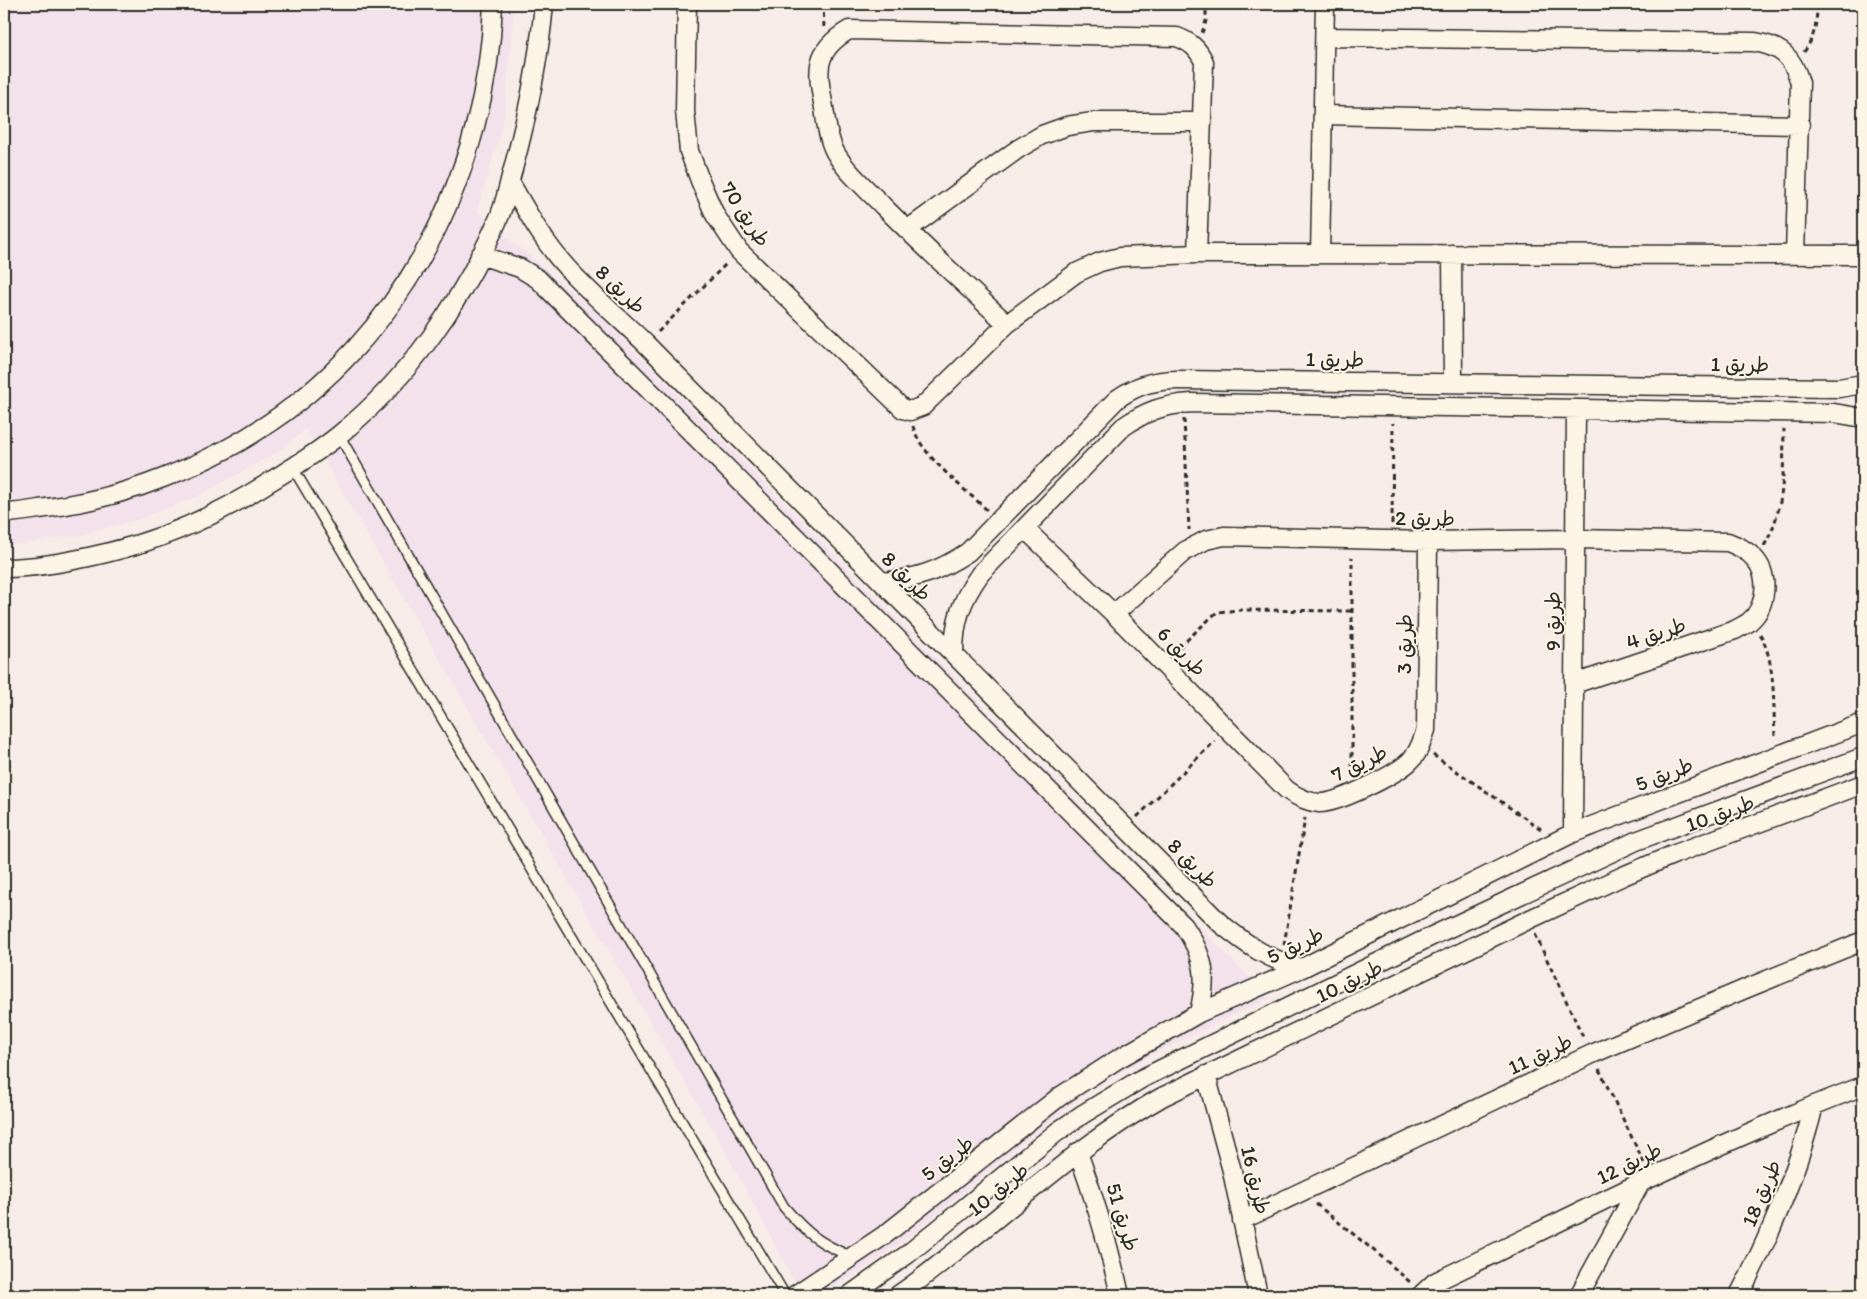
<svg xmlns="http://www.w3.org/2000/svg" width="1867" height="1299" font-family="Itim,'Playpen Sans Arabic',sans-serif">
<rect width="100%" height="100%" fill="#f8ece8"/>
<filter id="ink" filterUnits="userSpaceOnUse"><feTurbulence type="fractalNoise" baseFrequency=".02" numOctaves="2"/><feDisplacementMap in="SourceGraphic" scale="10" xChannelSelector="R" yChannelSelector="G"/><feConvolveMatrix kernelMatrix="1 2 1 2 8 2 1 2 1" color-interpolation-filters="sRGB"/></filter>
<g filter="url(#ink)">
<path fill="#f3e1eb" d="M4,4H514L504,119L477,211L602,318L1269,998L1147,1057L1084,1094L1023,1142L915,1232L868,1266L821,1295H802L720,1142L306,429L276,453L196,497L139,519L80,535L20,544L4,545Z"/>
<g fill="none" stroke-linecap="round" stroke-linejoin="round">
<g stroke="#2b2b2b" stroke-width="12">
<path id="lane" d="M339,435L784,1207C807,1234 819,1243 852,1257
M293,468L785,1295"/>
</g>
<g stroke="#2b2b2b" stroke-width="21">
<path id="street" d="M687,4L685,111L689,151L701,183L715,215L739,251L903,409L910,411L923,406L1007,324L1076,273L1100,262L1120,257L1197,254L1863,255
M1325,37L1754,42C1780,46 1793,56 1800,83L1795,255
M1323,115L1800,125
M510,182C527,212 544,243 568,269C592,295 620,319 646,344L1220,923C1247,945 1268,960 1302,968
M907,230L1018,149L1042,135L1067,126L1093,122H1201
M1320,254L1325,4
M1452,254L1453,382
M480,255L520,268L538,279L1184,926C1205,958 1208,976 1199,1013
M1007,324C965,285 923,246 883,206C867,189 847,173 835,152C828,139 826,122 824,108C817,71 813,51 849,30L1177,37C1190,42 1198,48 1204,62L1197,254
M4,513C15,513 27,511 39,509C81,504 123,494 163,478C196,465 228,450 257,431C402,340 488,172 493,4
M1025,529L1114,614L1287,790C1297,797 1307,802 1319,803C1337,804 1397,774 1410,761C1419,753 1422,741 1426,730L1428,541
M4,568C38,568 73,561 106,553C165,539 220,514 271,481C294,467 318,452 339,435C408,379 461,303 497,222C505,206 508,186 513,169C528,114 539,60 544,4
M882,582C917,579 939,571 968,552L1117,399C1137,385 1154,380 1178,380L1839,388L1863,384
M1114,614L1185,551L1206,540L1224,536L1428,541L1575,539L1728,542C1738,546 1747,550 1754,558C1770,575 1767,607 1749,622C1745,625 1740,627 1735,630L1574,684
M954,654C954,621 961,601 980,574L1123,427C1146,411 1163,405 1191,403L1834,413L1863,418
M1573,833L1576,409
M1206,1075L1232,1171L1258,1295
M1078,1152C1095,1200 1109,1246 1120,1295
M1242,1220L1592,1054L1745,989L1863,941
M795,1295L886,1234L1059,1097L1118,1059L1199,1013L1302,968L1573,833L1863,723
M850,1295L908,1254L1057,1132L1083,1114L1141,1079L1432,936L1636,841L1863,757
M898,1295C920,1281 940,1263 961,1247C1027,1195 1089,1138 1162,1097L1528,920L1623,876L1675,854L1863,784
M1421,1295L1435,1282C1577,1214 1716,1142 1863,1086
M1579,1295L1640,1184
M1739,1295C1771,1234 1798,1172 1814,1105"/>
</g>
<path stroke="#2b2b2b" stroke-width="3" stroke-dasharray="5 4" stroke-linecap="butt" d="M823,4L824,28
M1202,33L1206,21V4
M1804,52C1815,37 1817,22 1817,4
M658,332L728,262
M1184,419L1189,530
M913,426C919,454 966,490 987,510
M1392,524L1393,423
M1764,546C1786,508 1783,471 1784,429
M1760,634C1776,662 1773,705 1775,737
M1173,653L1217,612L1240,610L1352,611
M1433,755L1541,829
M1352,775V557
M1137,817L1215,741
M1535,934L1584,1039
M1284,945L1305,818
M1599,1069L1644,1163
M1316,1204L1383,1258L1411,1283"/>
<use href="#lane" stroke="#fcf5e5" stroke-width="9"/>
<use href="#street" stroke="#fcf5e5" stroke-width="18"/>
</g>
</g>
<g text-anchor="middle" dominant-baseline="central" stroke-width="4" stroke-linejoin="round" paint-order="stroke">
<g font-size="21" fill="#2b2b2b" stroke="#fcf5e5">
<text transform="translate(746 214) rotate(57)">طريق 70</text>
<text transform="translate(621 289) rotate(44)">طريق 8</text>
<text transform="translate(1335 359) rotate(1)">طريق 1</text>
<text transform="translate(1740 364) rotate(1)">طريق 1</text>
<text transform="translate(1425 518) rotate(1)">طريق 2</text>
<text transform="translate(907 576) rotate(45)">طريق 8</text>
<text transform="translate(1552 621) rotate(-90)">طريق 9</text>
<text transform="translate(1656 633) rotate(-18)">طريق 4</text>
<text transform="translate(1404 644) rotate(-89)">طريق 3</text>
<text transform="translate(1182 651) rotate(46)">طريق 6</text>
<text transform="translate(1359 763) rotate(-26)">طريق 7</text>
<text transform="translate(1664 774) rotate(-21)">طريق 5</text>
<text transform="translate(1720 813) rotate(-20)">طريق 10</text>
<text transform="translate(1193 863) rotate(45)">طريق 8</text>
<text transform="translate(1295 945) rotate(-25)">طريق 5</text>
<text transform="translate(1349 981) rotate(-26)">طريق 10</text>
<text transform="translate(1540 1054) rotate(-25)">طريق 11</text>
<text transform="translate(947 1158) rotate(-38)">طريق 5</text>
<text transform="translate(1629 1163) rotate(-26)">طريق 12</text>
<text transform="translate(1256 1180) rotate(77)">طريق 16</text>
<text transform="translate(998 1189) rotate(-39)">طريق 10</text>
<text transform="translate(1761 1193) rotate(-67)">طريق 18</text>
<text transform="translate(1123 1217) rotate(74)">طريق 51</text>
</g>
</g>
<rect width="1867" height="1299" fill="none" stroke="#fcf5e5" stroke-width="20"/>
<rect x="10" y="10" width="1847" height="1279" fill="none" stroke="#2b2b2b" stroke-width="2" filter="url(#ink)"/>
</svg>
